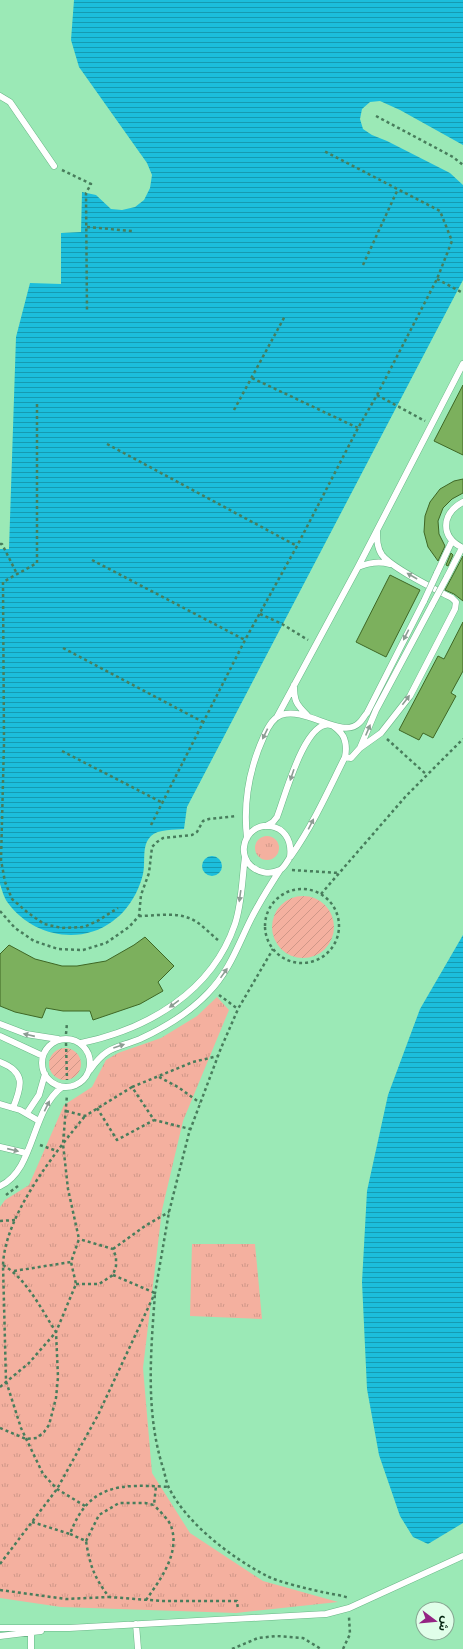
<svg xmlns="http://www.w3.org/2000/svg" width="463" height="1649" font-family="Jost,'Noto Sans Arabic',sans-serif">
<defs>
<pattern id="grass-tufts" width="24" height="20" patternUnits="userSpaceOnUse"><rect width="24" height="20" fill="#f4b09f"/><path d="M3 7l-1-3M5 7V3M7 7l1-3M15 17l-1-3M17 17v-4M19 17l1-3" fill="none" stroke="#cf9788"/></pattern>
<pattern id="garden-furrows" width="10" height="10" patternUnits="userSpaceOnUse"><rect width="10" height="10" fill="#f4b09f"/><path d="M-1 1l2-2M0 10L10 0M9 11l2-2" fill="none" stroke="#cf9788"/></pattern>
<pattern id="water-rules" width="6" height="5" patternUnits="userSpaceOnUse"><rect width="6" height="5" fill="#1cbedc"/><path d="M0 2.5h6" fill="none" stroke="#169ab1"/></pattern>
</defs>
<rect width="100%" height="100%" fill="#9be9b6"/>
<path fill="url(#grass-tufts)" d="M255 848a12 12 0 1 1 24 0a12 12 0 1 1-24 0Z
M217,997L229,1010L183,1121L162,1210L143,1368L152,1473L190,1533L263,1581L338,1602L236,1613L61,1607L0,1598V1207L5,1200L29,1185L64,1105L92,1087L106,1060L118,1053L161,1038L197,1016Z
M192,1244H255L262,1319L190,1316Z"/>
<path fill="url(#garden-furrows)" d="M272 927a31 31 0 1 1 62 0a31 31 0 1 1-62 0Z
M49 1064a16 16 0 1 1 32 0a16 16 0 1 1-32 0Z"/>
<path fill="url(#water-rules)" d="M74,0H463V145L400,110L380,101L370,102L362,109L360,119L363,129L372,135L387,141L450,173L463,185V280L187,807L184,829C175,830 158,829 151,836C141,846 146,861 143,874C140,887 133,901 124,911C121,915 116,918 113,921C80,946 32,936 8,903C4,898 2,890 0,884V549H9L16,337L30,283L61,284V233L81,232L82,192L96,195L111,209L122,210L135,207L144,200L150,188L152,175L147,163L79,67L71,40Z
M202 866a10 10 0 1 1 20 0a10 10 0 1 1-20 0Z
M463,935V1523L428,1544L413,1537L400,1516L379,1455L367,1389L362,1282L367,1191L388,1095L420,1009Z"/>
<path fill="#7cb05d" stroke="#3f6725" d="M463,385V455L434,441Z
M463,479V493L452,499L443,508L438,521L439,534L445,546L438,561L428,547L424,532L425,516L430,502L440,489L454,481Z
M451,553L453,555L448,566L446,565Z
M463,556V601L454,594L445,590Z
M390,575L420,590L386,657L356,642Z
M463,622V671L451,693L456,696L433,738L423,733L419,740L399,730L438,656L444,659Z
M145,937L174,966L158,982L163,991L140,1004L93,1020L90,1011H63L46,1008L42,1018L15,1012L0,1006V954L9,945L35,959L62,966H77L106,961L134,945Z"/>
<g fill="none" stroke-linecap="round" stroke-linejoin="round">
<g stroke="#69b686" stroke-width="7">
<path id="service" d="M0,96L10,102L54,166
M463,502C441,514 440,537 463,548
M358,567C369,563 378,561 390,564
M437,573L452,541
M447,577L462,548
M294,685C294,701 296,704 307,715
M277,717L358,567L463,364
M360,748L381,733L410,696L455,609L456,602L452,598C435,589 393,569 382,555C377,548 377,539 377,531
M345,757L351,758L360,748L376,710L432,605
M266,826L273,822L277,817C284,800 305,718 331,725C334,726 337,729 339,731C346,737 347,748 345,757C328,791 313,825 291,856C287,861 285,867 280,870C270,875 259,873 251,866C246,862 243,854 244,847C248,816 295,819 290,857
M247,838C243,802 249,769 264,736C267,729 272,718 281,715C306,706 342,740 359,723C362,721 364,716 367,713L424,601
M0,1024L26,1034L58,1039
M0,1036L43,1056
M42 1063a24 24 0 1 1 48 0a24 24 0 1 1-48 0Z
M81,1043C148,1029 212,992 235,924C242,903 242,879 245,857
M0,1062C26,1072 22,1086 13,1108
M90,1070C107,1046 115,1049 140,1039C164,1028 189,1013 208,993C228,973 237,948 249,923C258,904 269,887 280,870
M0,1104L20,1110L39,1121
M27,1113L39,1095L45,1074
M0,1147L26,1153
M0,1186C35,1170 31,1110 62,1087
M136,1624L138,1649
M0,1628H69L326,1614L349,1608L463,1556
M31,1633V1649
M0,1636L41,1631"/>
</g>
<path stroke="#487d5c" stroke-width="2.5" stroke-dasharray="3 3" stroke-linecap="butt" d="M376,116L453,157L463,165
M62,170L91,184L86,193L87,312
M87,227L132,231
M363,265L398,189
M437,279L463,293
M252,378L358,428
M377,395L425,421
M37,404V563L3,582L4,743L1,860L5,882L12,899L27,912L44,924L62,928L84,927L99,920L118,908
M234,410L285,316
M107,444L297,546
M0,544H2L17,574
M92,560L245,640
M260,614L282,624L308,640
M63,648L203,722
M387,739L427,775
M62,751L161,802
M151,825L245,640L297,546L358,428L377,395L437,279L452,241L440,211L324,151
M292,870L339,873
M265 926a37 37 0 1 1 74 0a37 37 0 1 1-74 0Z
M321,894L406,796L463,739
M0,911L15,928L34,941L58,949L83,950L106,943L129,927L139,916L141,895L149,873L152,847L157,842L163,838L192,835L197,832L203,821L209,819L237,816
M139,916C154,916 174,912 189,918C200,922 209,933 218,940
M219,995L238,1009
M66,1034L67,1023
M66,1043L67,1080
M159,1077L178,1087L200,1103
M132,1087L193,1062L218,1056
M97,1108L117,1140L154,1120
M66,1111L85,1116L132,1087L154,1120L190,1129
M40,1145L57,1151
M6,1195L18,1186
M0,1221L15,1220
M113,1249L145,1226L169,1212
M14,1271L71,1262
M113,1275L155,1293C151,1351 145,1411 163,1468C165,1474 166,1482 169,1488C187,1524 232,1558 267,1576C278,1582 309,1589 322,1592C331,1594 341,1595 349,1598
M76,1284H99L113,1275L116,1266V1257L113,1249L79,1239
M0,1387L29,1363L56,1332C41,1309 27,1279 3,1265
M0,1428L26,1439L37,1438L44,1432L49,1425L56,1398L58,1377L56,1332L76,1284L71,1262L79,1239L68,1189L63,1144L67,1095
M85,1506L57,1489L43,1474L21,1428L6,1381L3,1265C5,1215 54,1154 85,1116
M32,1522L70,1534C89,1483 121,1484 169,1487
M70,1534L86,1541C90,1566 94,1577 109,1597L162,1601H237L238,1610
M86,1541L99,1515L119,1503H145L154,1505L156,1486
M0,1564L57,1489L98,1415L155,1293L169,1212L189,1133L221,1048L238,1009L273,949
M0,1590L66,1599L109,1597
M146,1600C160,1580 179,1555 172,1529C170,1520 160,1512 154,1505
M232,1649L258,1638L276,1636L303,1638L321,1649
M343,1649L350,1634L349,1617"/>
<use href="#service" stroke="#fff" stroke-width="6"/>
<g stroke="#69b686" stroke-width="7" stroke-linecap="butt">
<path id="service-bridge" d="M424,601L437,573
M432,605L447,577"/>
</g>
<use href="#service-bridge" stroke="#fff" stroke-width="6"/>
</g>
<defs><path id="oneway-solid" d="M-6-.8H1V-3.2L6.5 0L1 3.2V.8H-6Z"/></defs>
<g fill="#8d9c93">
<use href="#oneway-solid" transform="translate(412 576) rotate(-150)"/>
<use href="#oneway-solid" transform="translate(406 635) rotate(117)"/>
<use href="#oneway-solid" transform="translate(406 700) rotate(-53)"/>
<use href="#oneway-solid" transform="translate(368 730) rotate(-67)"/>
<use href="#oneway-solid" transform="translate(265 734) rotate(116)"/>
<use href="#oneway-solid" transform="translate(292 775) rotate(109)"/>
<use href="#oneway-solid" transform="translate(311 824) rotate(-63)"/>
<use href="#oneway-solid" transform="translate(240 896) rotate(98)"/>
<use href="#oneway-solid" transform="translate(224 973) rotate(-55)"/>
<use href="#oneway-solid" transform="translate(174 1004) rotate(144)"/>
<use href="#oneway-solid" transform="translate(29 1035) rotate(-167)"/>
<use href="#oneway-solid" transform="translate(119 1046) rotate(-19)"/>
<use href="#oneway-solid" transform="translate(47 1106) rotate(-64)"/>
<use href="#oneway-solid" transform="translate(13 1150) rotate(13)"/>
</g>
<g transform="translate(435 1621) rotate(106)"><circle r="19" fill="#e0fee9" stroke="#87a692"/>
<path d="M0-3L7 15L0 10L-7 15Z" fill="#942483"/>
<text y="-6" font-size="11" font-weight="bold" text-anchor="middle" fill="#01220f">ش</text>
</g>
</svg>
